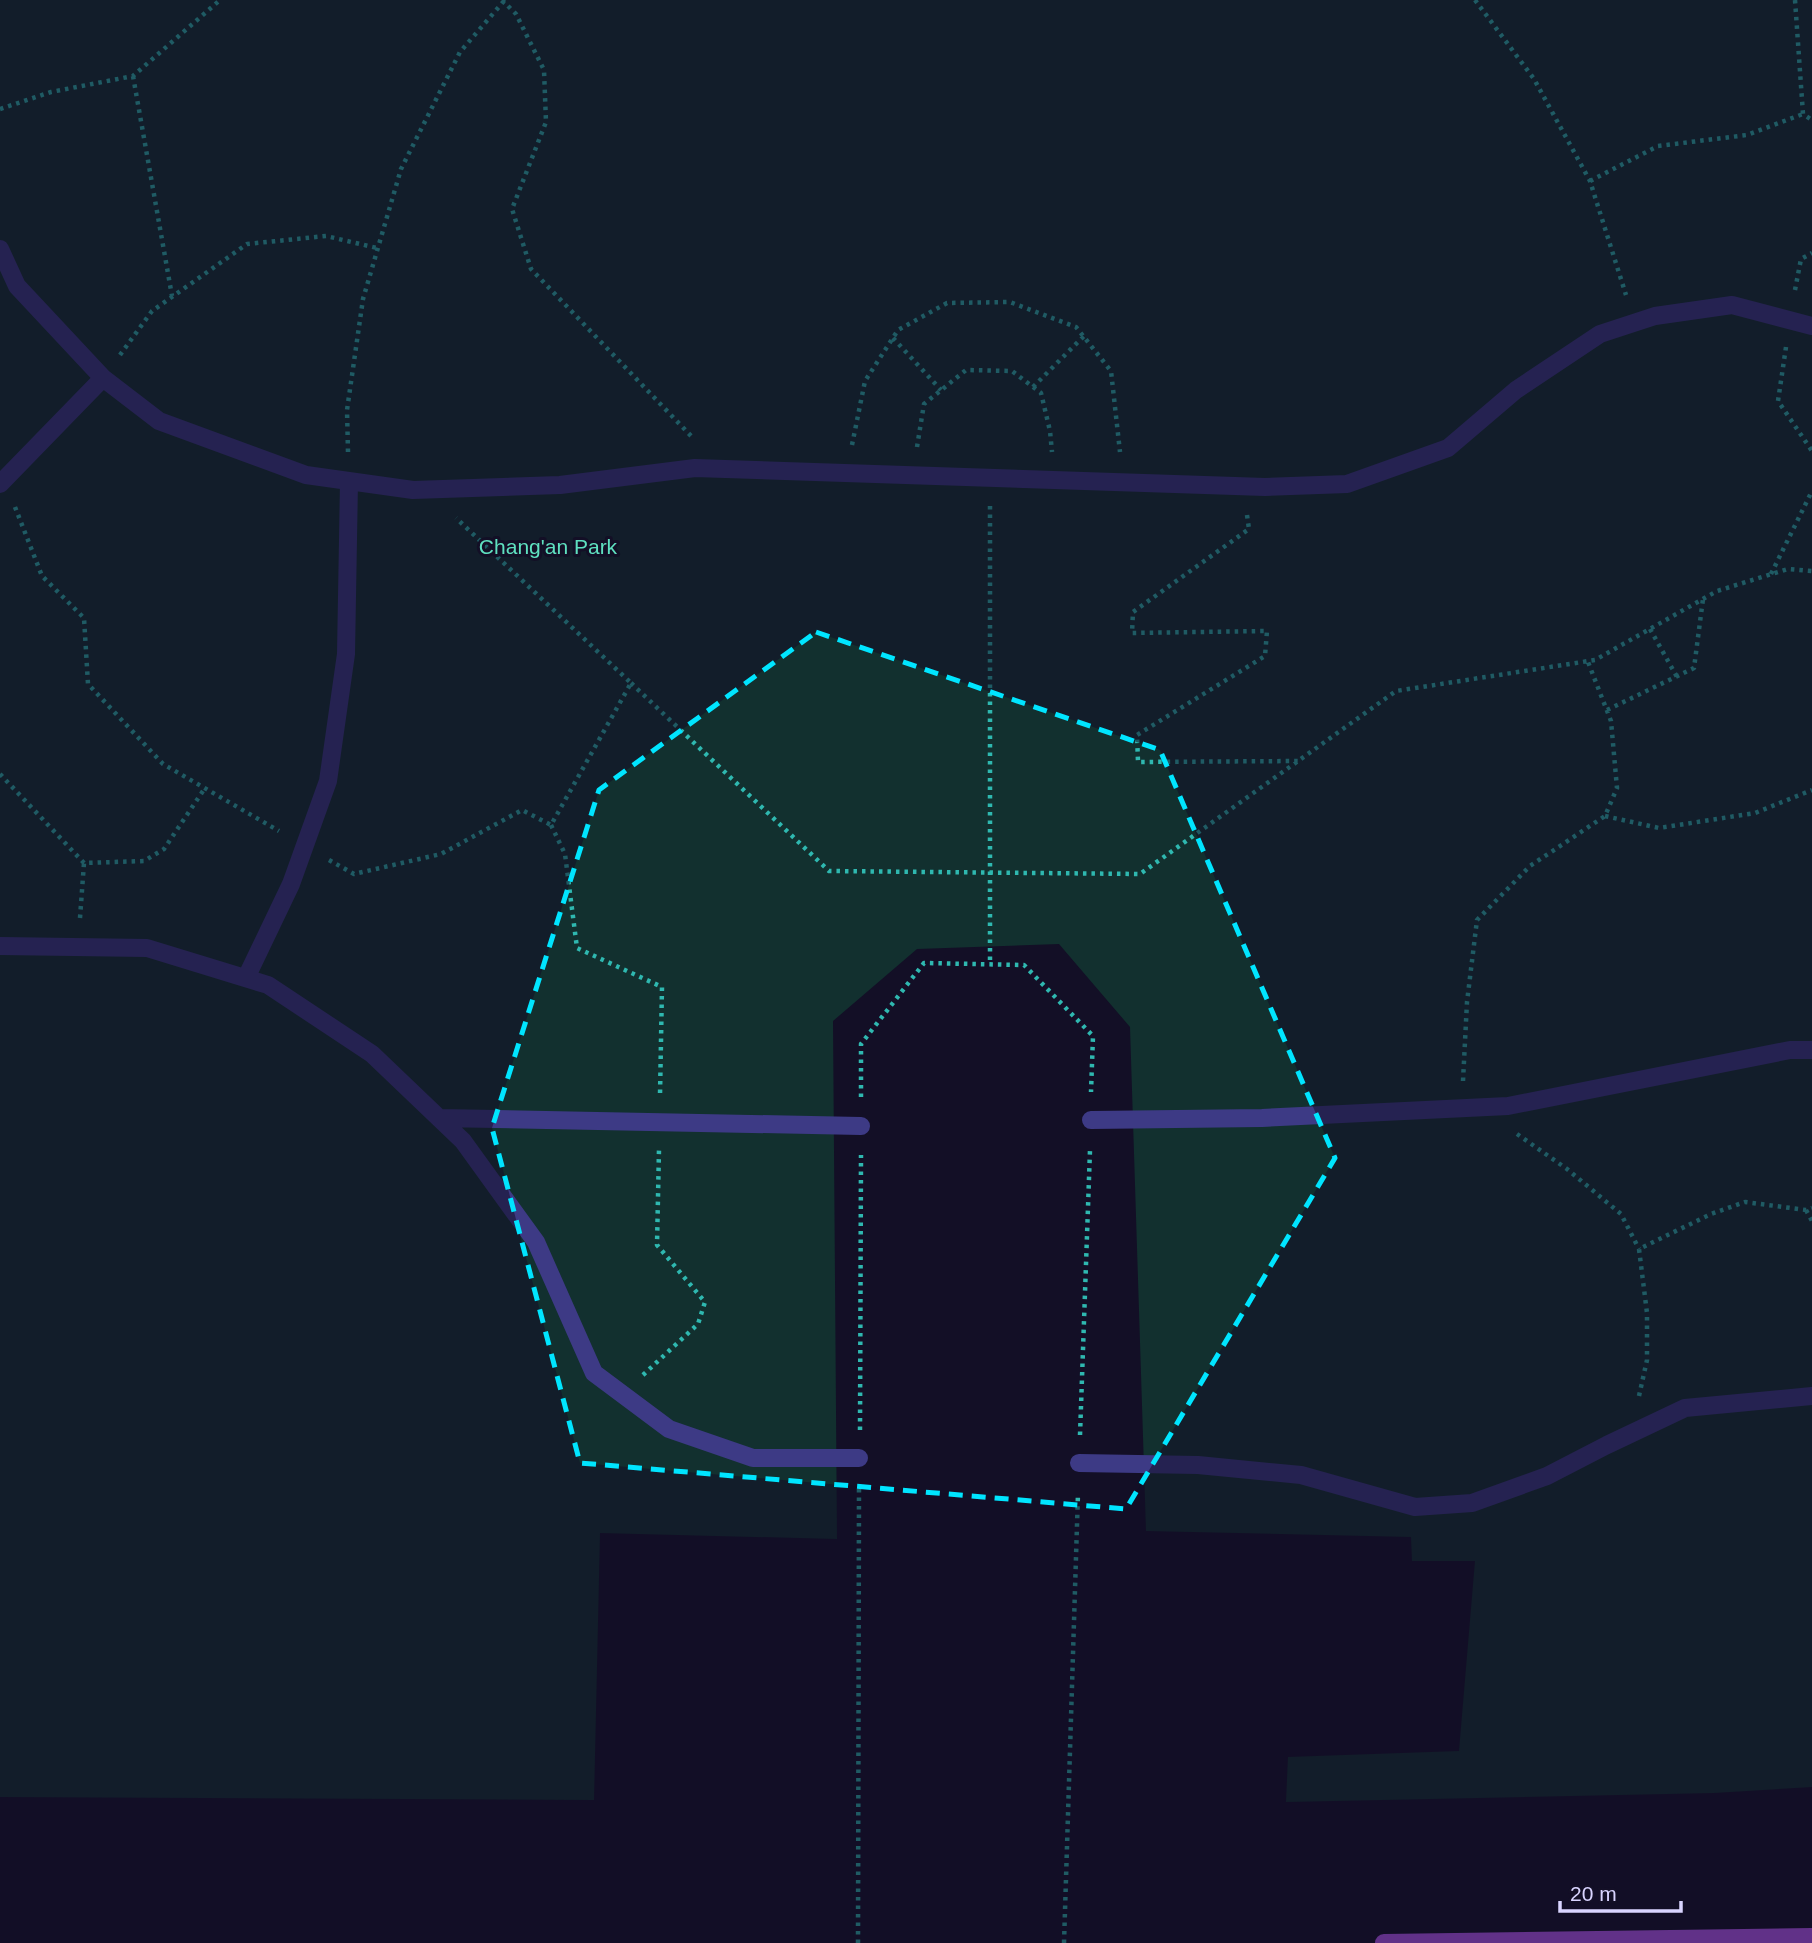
<svg xmlns="http://www.w3.org/2000/svg" width="1812" height="1943" font-family="Arial,sans-serif">
<rect width="100%" height="100%" fill="#130f26"/>
<path fill="#12302f" d="M0,0H1812V1787L1714,1793L1286,1802L1288,1757L1459,1751L1475,1561H1412L1411,1537L1146,1531L1130,1027L1059,944L917,949L833,1021L837,1539L600,1533L594,1800L0,1797Z"/>
<g fill="none" stroke-linecap="round" stroke-linejoin="round">
<path stroke="#2fb8b0" stroke-width="4.5" stroke-dasharray="3.5 5" stroke-linecap="butt" d="M502,0L516,14L544,70L546,122L512,209L531,269L693,438
M1475,0L1534,79L1590,181L1626,295
M1795,0L1803,114L1812,120
M133,76L172,296
M0,109L51,92L133,76L220,0
M1590,181L1658,146L1747,135L1803,114
M1795,290L1801,259L1812,253
M893,338L941,390
M1786,347L1778,401L1812,451
M120,355L152,311L247,244L326,236L377,248
M1033,387L1084,336
M852,445L865,381L898,330L947,303L1010,302L1076,327L1111,371L1120,452
M917,447L924,404L966,370L1012,371L1041,393L1050,431L1052,452
M348,452L347,410L363,299L401,169L460,52L504,1
M990,506V965
M15,507L42,576L84,618L88,684L163,764L279,831
M1247,515L1249,529L1133,612L1132,633L1267,631L1265,656L1137,735L1138,762L1298,761
M1771,574L1812,491
M1650,629L1677,677
M631,683L829,871L1140,874L1396,691L1595,660L1717,591L1788,569L1812,571
M1607,710L1694,668L1703,599
M0,774L84,863L144,861L164,849L205,788
M1605,816L1659,828L1755,813L1812,790
M551,825L565,854L577,948L662,987L660,1095
M329,860L354,874L441,854L522,810L551,825L631,683L456,518
M80,918L84,863
M1463,1081L1467,1002L1477,920L1530,866L1605,816L1617,788L1611,721L1588,662
M861,1097V1044L924,963L1024,965L1093,1036L1091,1092
M1517,1134L1567,1169L1621,1214L1639,1249
M1806,1210L1812,1221
M643,1375L698,1324L705,1302L657,1245L659,1149
M1639,1396L1647,1360V1313L1639,1249L1711,1214L1745,1202L1806,1210L1812,1208
M860,1430L861,1155
M1080,1435L1090,1150
M858,1943L859,1488
M1064,1943L1078,1493"/>
<path stroke="#3d3a85" stroke-width="18" d="M0,249L17,286L103,378L159,421L306,475L413,490L560,485L695,468L1265,487L1347,484L1448,448L1516,390L1600,334L1655,316L1732,305L1812,326
M0,484L103,378
M0,946L147,948L268,985L372,1054L463,1141L536,1242L594,1373L669,1429L753,1458H859
M246,978L291,884L328,781L346,654L349,482
M439,1118L861,1126
M1091,1120L1262,1118L1508,1106L1790,1050H1812
M1079,1463L1198,1465L1301,1475L1415,1507L1472,1503L1547,1476L1607,1445L1685,1408L1812,1396"/>
<path stroke="#c25bff" stroke-width="18" d="M1384,1943L1812,1937"/>
</g>
<path d="M0 0H1812V1943H0ZM816,632L1160,750L1335,1158L1126,1509L580,1463L492,1128L599,790Z" fill="#130f26" fill-opacity=".55" fill-rule="evenodd"/>
<path fill="none" stroke="#00e5ff" stroke-width="5" stroke-dasharray="14 9" stroke-linejoin="round" d="M816,632L1160,750L1335,1158L1126,1509L580,1463L492,1128L599,790Z"/>
<g text-anchor="middle" dominant-baseline="central" stroke-width="6" stroke-linejoin="round" paint-order="stroke">
<g font-size="21" fill="#5fe0c0" stroke="#130f26">
<text x="548" y="546">Chang'an Park</text>
</g>
</g>
<path d="M1560 1901v10h121v-10" fill="none" stroke="#d9d4ff" stroke-width="3.5"/>
<text x="1570" y="1901" font-size="21" fill="#d9d4ff" stroke="#130f26" stroke-width="5" paint-order="stroke">20 m</text>
</svg>
